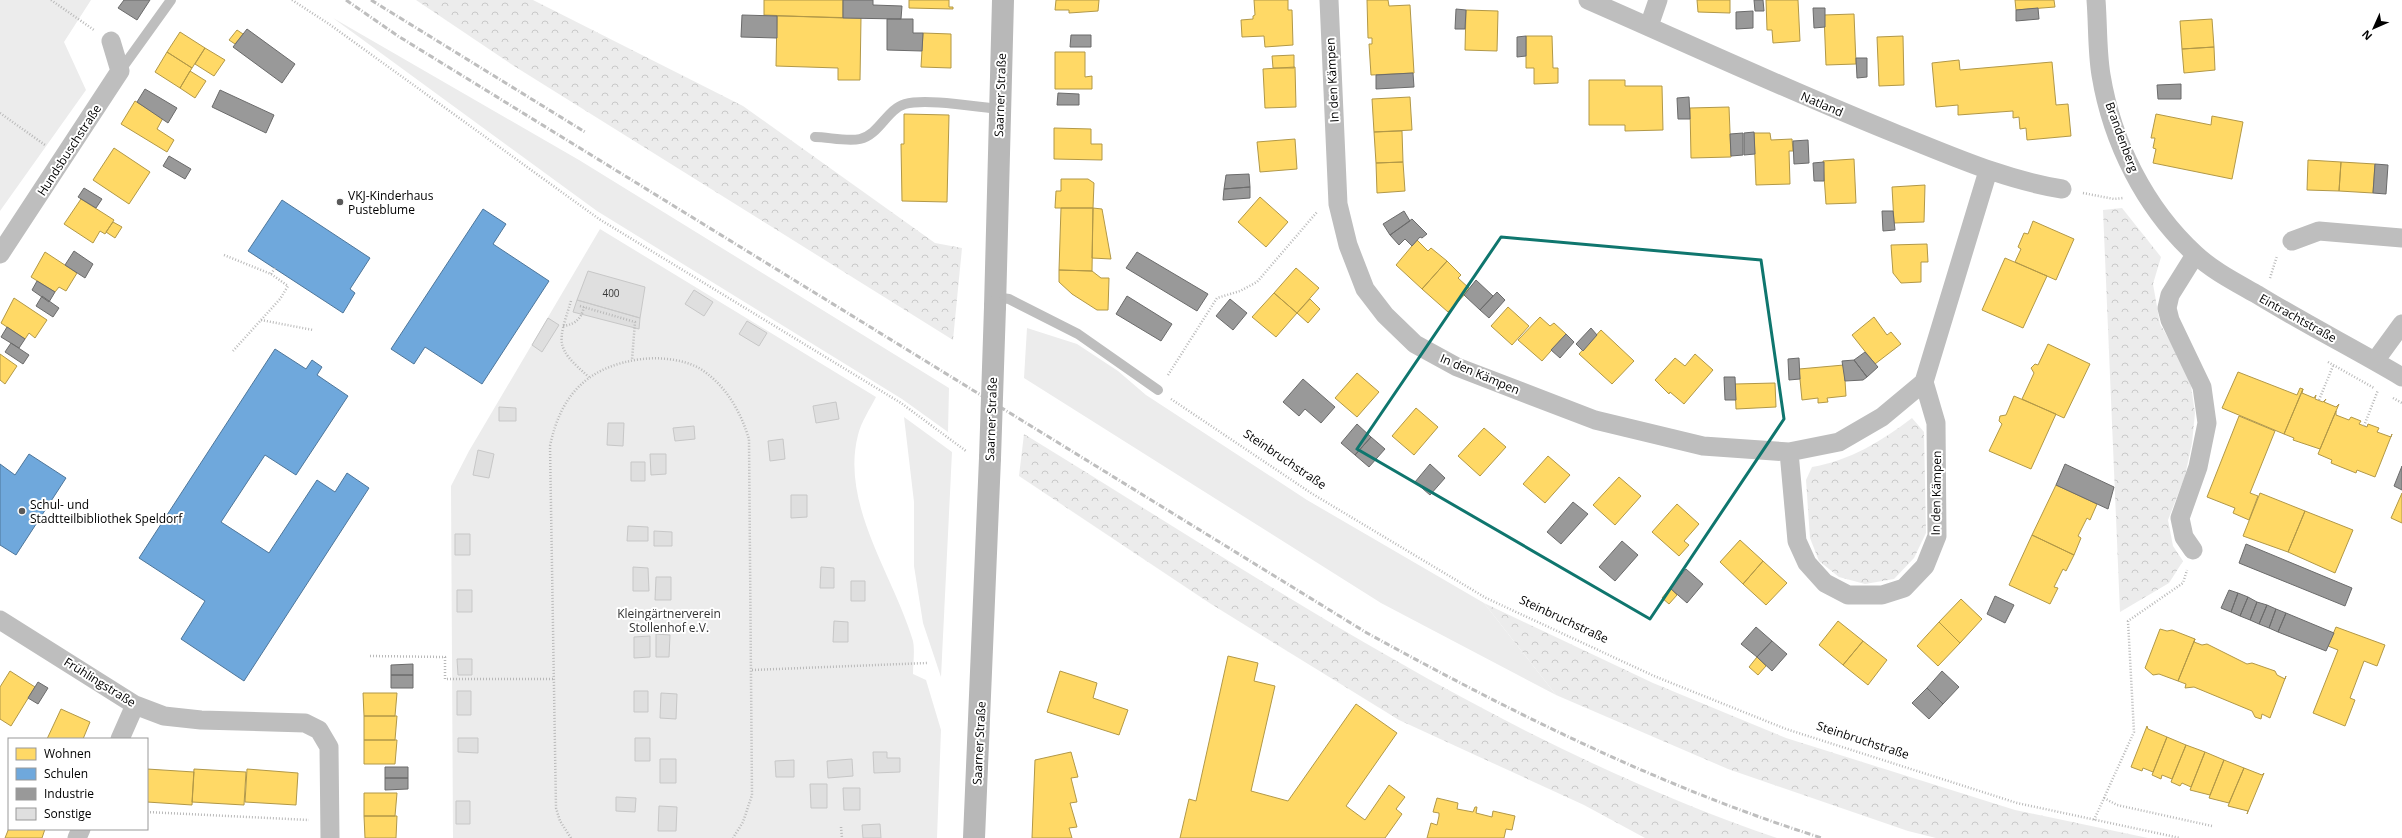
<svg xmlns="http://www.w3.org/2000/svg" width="2402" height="838" font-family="'Open Sans',sans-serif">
<defs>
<pattern id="forest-crowns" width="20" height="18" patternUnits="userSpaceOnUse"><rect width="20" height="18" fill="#ececec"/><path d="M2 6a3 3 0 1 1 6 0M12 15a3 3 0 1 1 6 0" fill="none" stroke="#c9c9c9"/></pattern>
</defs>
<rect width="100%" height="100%" fill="#fff"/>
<path fill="#ececec" d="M0,0H91L64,42L86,90L0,211Z
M333,18L579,160L949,388L948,432L902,399L597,211Z
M600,229L876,397C870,409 861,422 858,435C840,505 894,576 913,641C915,651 913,664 913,674L926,680L941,730L937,838H453L451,486L469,451Z
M1027,328L1077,344L1118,371L1146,395L1307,500L1484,603L1556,695L1381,603L1024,378Z
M904,417L952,452L941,677L923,623L914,566V502Z"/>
<path fill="url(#forest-crowns)" d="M416,0H533L743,106L935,243L962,248L953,340L514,66Z
M2122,208L2161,257L2153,284L2160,324L2181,360L2191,386L2195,413L2192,443L2185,476L2168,520L2173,546L2183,561L2169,583L2120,612L2103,210Z
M1912,418L1924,432L1926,533L1914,558L1894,579L1865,584L1839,577L1819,561L1810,538L1806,480L1812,467C1849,461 1882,441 1912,418Z
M1024,434C1267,583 1506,746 1777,838H1645L1584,805L1399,720L1211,604L1019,476Z
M1484,603L1653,683L1786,738L2015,810L2148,838H1936L1908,831L1728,769L1556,695Z"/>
<path fill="#ffd966" stroke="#b29847" d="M764,0H843V18L764,15Z
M909,0H949V7H953V9L909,8Z
M1056,0H1099L1098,11L1069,13V10H1055Z
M1254,0H1288V10H1292L1293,45L1265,47L1264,36L1242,37L1241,20L1253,19V16L1255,15Z
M1367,0H1388L1389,6L1410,5L1414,73L1371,75L1369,44H1372V38H1368Z
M1697,0H1730V13L1698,12Z
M1766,0H1798L1800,41L1773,43L1772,30H1767Z
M2015,0H2054L2055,7L2016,10Z
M1466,10L1498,11L1497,51L1465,50Z
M1854,14L1856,64L1826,65L1824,15Z
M777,16L861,18L860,80H838V68L776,66Z
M2212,19L2214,47L2182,49L2180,21Z
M237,30L243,34L235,44L229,40Z
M180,32L205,48L192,68L167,52Z
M923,33L951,34V68L921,67Z
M1526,36H1552L1553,68H1558V83L1534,84V68H1526Z
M1903,36L1904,85L1879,86L1877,37Z
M2214,47L2215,70L2184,73L2182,49Z
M205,48L225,60L214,76L195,64Z
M167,52L192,68L180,88L155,72Z
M1055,52H1085V77L1092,76V89H1055Z
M1294,55V68H1273L1272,56Z
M1959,60L1960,70L2052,62L2056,105L2068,104L2071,136L2027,140L2026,128L2020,129L2019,117L2013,118V111L1958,115V105L1936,107L1932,63Z
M1295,67L1296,107L1265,108L1263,69Z
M190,71L206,81L195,98L180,88Z
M1589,80H1625V86H1662L1663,130L1625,131V125H1589Z
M1410,97L1412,130L1374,132L1372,99Z
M135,101L163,118L157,129L174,140L167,152L121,124Z
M1729,107L1731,157L1691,158L1690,108Z
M904,114L949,115L947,202L902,201L901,144H904Z
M2156,114L2211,125L2212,116L2243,122L2232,179L2153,163L2156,149L2153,148L2155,138H2151Z
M1054,128L1091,129V144H1102V160L1054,159Z
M1402,131L1403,162L1376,163L1374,132Z
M1754,133H1770L1771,140L1792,139L1793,151H1789L1790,184L1756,185Z
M1295,139L1297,169L1260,172L1257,142Z
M114,148L150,172L129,204L93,180Z
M1854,159L1856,203L1826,204L1823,161Z
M2308,160L2341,162L2339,191L2307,190Z
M1403,162L1405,191L1377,193L1376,163Z
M2341,162L2375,164L2373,193L2339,191Z
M1061,179H1088L1094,183L1093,208H1055L1056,191H1061Z
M1925,185L1924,222L1894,223L1892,187Z
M1260,197L1288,222L1266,247L1238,222Z
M81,199L114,220L105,234L100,231L93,243L64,224Z
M1061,208H1093L1092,271L1059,270Z
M1093,208L1102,209L1111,259L1092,258Z
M2033,221L2074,239L2056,280L2015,262L2021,249L2018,247L2024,233L2028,234Z
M113,222L122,227L115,238L106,232Z
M1417,240L1428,251L1431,248L1447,261L1422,289L1396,265Z
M1927,244L1928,262H1921V282L1901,283L1893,273L1891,245Z
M45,252L77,273L66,291L59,287L55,292L31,277Z
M2005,258L2047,276L2023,328L1982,310Z
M1447,261L1461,275L1458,278L1470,289L1448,312L1422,289Z
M1296,268L1319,288L1297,313L1274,293Z
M1059,270L1092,271L1101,278H1109L1108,310H1097L1072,294L1059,282Z
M1274,293L1297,313L1276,337L1252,317Z
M14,298L47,320L35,338L29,333L25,339L1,323Z
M1310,299L1320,309L1308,323L1297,313Z
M1508,307L1529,326L1512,345L1491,326Z
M1540,317L1550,326L1554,323L1566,334L1542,361L1518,340Z
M1874,317L1887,335L1891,332L1901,344L1875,364L1852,335Z
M1601,330L1634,361L1612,384L1579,354Z
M2048,344L2090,364L2064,418L2022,399L2034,373L2031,368L2035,364L2038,365Z
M0,354L17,366L5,384L0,380Z
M1695,354L1713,370L1684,404L1670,392L1669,394L1655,380L1675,358L1685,366Z
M1844,365L1846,396L1827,398L1828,402L1818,403V398L1802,400L1799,369Z
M2238,372L2297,395L2300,388L2303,389L2284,434L2222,408Z
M1357,373L1379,392L1357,417L1335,398Z
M1775,383L1776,407L1736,409L1735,384Z
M2303,389L2302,393L2314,398L2316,395L2315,399L2323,402L2326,399L2324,402L2336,407L2339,404L2320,449L2293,440L2294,438L2284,434Z
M2014,396L2056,414L2031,469L1989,451L2002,424L1999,421L2000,416L2006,415Z
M1416,408L1438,427L1414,455L1392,436Z
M2336,411V415L2349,420L2351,417L2361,421L2359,424L2367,427L2368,424L2379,428L2377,432L2391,437L2392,434L2375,477L2357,470L2356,473L2331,463L2332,460L2318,454Z
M2239,416L2275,431L2250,493L2258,496L2249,520L2233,513L2235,508L2207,497Z
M1484,428L1506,447L1480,476L1458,456Z
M1548,456L1570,475L1545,503L1523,484Z
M1619,477L1641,496L1615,525L1593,505Z
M2056,485L2097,504L2090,520L2087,518L2078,536L2081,538L2074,555L2032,535Z
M2260,493L2305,511L2288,552L2243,536Z
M2402,493V523L2391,518Z
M1677,504L1699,524L1684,541L1689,545L1679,556L1652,532Z
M2305,511L2353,530L2335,573L2288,552Z
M2032,535L2074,555L2066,571L2063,569L2054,587L2058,588L2050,604L2009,585Z
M1740,540L1763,561L1743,584L1720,562Z
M1763,561L1787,583L1766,605L1743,584Z
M1670,588L1677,595L1669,604L1662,598Z
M1961,599L1982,619L1960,643L1939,622Z
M1838,621L1863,641L1843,665L1819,645Z
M1939,622L1960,643L1938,666L1917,646Z
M2336,627L2385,645L2377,666L2364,661L2350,698L2355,700L2345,726L2313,713L2338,650L2328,646Z
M2160,629L2167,631L2172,630L2195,639L2178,681L2159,674L2153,675L2145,668Z
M2195,639L2194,642L2202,645L2207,644L2247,664L2252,663L2275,671L2277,675L2285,679L2286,676L2270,718L2262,714L2261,719L2255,717L2252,711L2194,687L2185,688L2186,684L2178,681Z
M1863,641L1887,660L1868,685L1843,665Z
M1228,656L1258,663L1254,681L1275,686L1251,791L1288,801L1356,704L1397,733L1346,806L1365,820L1389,785L1405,797L1396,809L1402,814L1385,838H1180L1189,799L1196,801Z
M1757,657L1766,666L1758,675L1749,667Z
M10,671L35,687L11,726L0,719V687Z
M1060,671L1097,683L1093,698L1128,710L1119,735L1047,712Z
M363,693H397L395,716H364Z
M61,709L90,722L83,739H47Z
M364,716H397L395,740H364Z
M2147,726L2148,729L2167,737L2153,772L2143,768L2142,771L2131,767Z
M2167,737L2186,745L2172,779L2162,775L2161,779L2152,775Z
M364,740H397L395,764H364Z
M2186,745L2205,752L2191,787L2182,783L2180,786L2171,782Z
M1071,752L1078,777L1071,778L1077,802L1070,803L1077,827L1069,828L1072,838H1032L1035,760Z
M2205,752L2224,760L2210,795L2190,790Z
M2224,760L2244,768L2229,803L2209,798Z
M2244,768L2262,775L2264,773L2247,814L2248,811L2228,806Z
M147,769L194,772L192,805L147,802Z
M194,769L246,772L244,805L192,802Z
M247,769L298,773L296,805L245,802Z
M364,793H397L395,816H364Z
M1437,798L1458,803L1457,809L1473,812L1475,807H1477L1476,813L1492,817L1493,811L1515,816L1512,830L1506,829L1504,838H1427L1431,823L1437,825L1439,816V813L1433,812Z
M364,816H397L396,838H365Z
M9,828V829H45L42,838H5Z"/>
<path fill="#6fa8dc" stroke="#4e769a" d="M282,200L370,258L350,289L355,293L343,313L248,251Z
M483,209L506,224L493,244L549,281L482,384L425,347L414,364L391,349Z
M275,349L306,369L312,360L322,367L317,375L348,396L296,475L265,455L221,522L269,553L317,480L335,492L347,473L369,488L244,681L181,639L205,601L139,558Z
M29,454L66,478L16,555L0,545V464L15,475Z"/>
<path fill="#999" stroke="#6b6b6b" d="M124,0H150L137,20L118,8Z
M843,0H873V5L902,6L901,19L843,18Z
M1754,0H1763L1764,11H1755Z
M1813,8H1825V27L1814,28Z
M2038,8L2039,19L2016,21V10Z
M1456,9L1466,10L1465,29H1455Z
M1753,11V28L1736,29V12Z
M742,15L777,16V38L741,37Z
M887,19H913V33H923L922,51L887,50Z
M247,29L295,64L282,83L233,47Z
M1071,35H1091V47H1070Z
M1526,36V56L1517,57V37Z
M1856,58H1867V77L1857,78Z
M1413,73L1414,87L1376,89V75Z
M2181,84V99H2158L2157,85Z
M145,89L177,108L168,123L137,102Z
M220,90L274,115L266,133L212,107Z
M1058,93L1079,94V105H1057Z
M1689,97L1690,119H1678L1677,98Z
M1754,132L1755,154L1744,155V133Z
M1743,133V155L1731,156L1730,134Z
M1808,140L1809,163L1794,164L1793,141Z
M169,156L191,169L185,179L163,166Z
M1824,162V181H1814L1813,163Z
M2375,164L2388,165L2386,194L2373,193Z
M1249,174L1250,187L1224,189L1226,175Z
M1250,187V198L1223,200L1224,189Z
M84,188L102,199L96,208L78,197Z
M1404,211L1410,221L1390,235L1383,224Z
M1882,211H1893L1895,230L1883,231Z
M1412,219L1427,234L1422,238L1420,237L1412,246L1405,239L1399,245L1390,235Z
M74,251L93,264L85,278L65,265Z
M1137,252L1208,294L1197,311L1126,268Z
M1476,280L1493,296L1480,310L1464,295Z
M37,281L55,292L49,302L32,290Z
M1497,292L1505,300L1489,318L1480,310Z
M42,296L59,308L53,317L36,306Z
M1127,296L1172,324L1161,341L1116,314Z
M1230,299L1247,313L1233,330L1216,316Z
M7,327L25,339L19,348L1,337Z
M1591,328L1597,335L1583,351L1576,344Z
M1566,334L1574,342L1560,358L1551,350Z
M11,343L29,355L23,364L5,352Z
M1865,352L1878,367L1867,377L1854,360Z
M1799,358L1800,379L1789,380L1788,359Z
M1854,360L1867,377L1863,380L1845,381L1842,361Z
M1724,377H1735L1736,400H1725Z
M1303,379L1335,407L1321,423L1305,409L1299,416L1283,402Z
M1357,424L1371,437L1355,455L1341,443Z
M1371,437L1385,449L1369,467L1355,455Z
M1430,464L1445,478L1430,495L1415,482Z
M2065,464L2114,487L2108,509L2056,485Z
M2402,466V490L2394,486Z
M1573,502L1588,514L1561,544L1547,532Z
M1622,541L1638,555L1615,581L1599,567Z
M2246,544L2352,588L2345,606L2239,563Z
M1686,569L1703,584L1687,603L1670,588Z
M2229,590L2238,593L2231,612L2221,608Z
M2238,593L2248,597L2240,616L2231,612Z
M1995,596L2014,605L2005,623L1987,614Z
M2248,597L2257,602L2250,620L2240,616Z
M2257,602L2267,605L2259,624L2250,620Z
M2267,605L2276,609L2269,628L2259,624Z
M2276,609L2286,613L2278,632L2269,628Z
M2286,613L2334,633L2326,651L2278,632Z
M1756,627L1772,641L1757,657L1741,644Z
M1772,641L1787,654L1772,671L1757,657Z
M413,664V675H391V665Z
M1942,671L1959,687L1943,704L1927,688Z
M391,675H413V688H391Z
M38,682L48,688L38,704L28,698Z
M1927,688L1943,704L1929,719L1912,703Z
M385,767H408V778H385Z
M385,778H408V789L385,790Z"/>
<path fill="#dfdfdf" stroke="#c7c7c7" d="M588,271L645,287L640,318L577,300Z
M694,290L713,302L704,316L685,304Z
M577,300L640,318L639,329L573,312Z
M548,318L559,325L542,352L532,345Z
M747,321L767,333L759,346L739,334Z
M836,402L839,419L816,423L813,406Z
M499,407L516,408V421H499Z
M608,423H624L623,446L607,445Z
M694,426L695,439L675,441L673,428Z
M783,439L785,459L770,461L768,441Z
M478,450L494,454L489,478L473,475Z
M650,454H666V474L651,475Z
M631,462H645V481H631Z
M791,495H807V517L791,518Z
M628,526L648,527V541H627Z
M654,531L672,532V546H654Z
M455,534H470V555H455Z
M633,567L648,568L649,591H633Z
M821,567L834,568V588H820Z
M656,577H671V600H655Z
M851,581H865V601H851Z
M457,590H472V612H457Z
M834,621L848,622V642H833Z
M656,634L670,635L669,657H656Z
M650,636V657L634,658V637Z
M457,659H472V675H458Z
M457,691H471V715H457Z
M634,691H648V712H634Z
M661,693L677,694L676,719L660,718Z
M458,738H478V753L458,752Z
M635,738H650V761H635Z
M873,752H887V758H900V772L874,773Z
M660,759H676V783H660Z
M852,759L853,776L828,778L827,761Z
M794,760V777H776L775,761Z
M810,784H827V808H811Z
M843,788H860V810H844Z
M616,797L636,798L635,812L616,811Z
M456,801H470V824H456Z
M659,806L677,807L676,831H658Z
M880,824L881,838H863L862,825Z"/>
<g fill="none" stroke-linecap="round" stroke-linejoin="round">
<path stroke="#b9b9b9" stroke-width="2.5" stroke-dasharray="1 2" stroke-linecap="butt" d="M51,0L94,30
M292,0L329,24L599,219L901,403L966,451
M0,113L45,145
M2083,193L2114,199L2123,198
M224,255L271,274L288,286L280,299L233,351
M271,274L275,268
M2270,278L2277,256
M571,301C558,343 554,347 589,377
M580,306L635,322L632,360
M261,320L313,330
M563,326C576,324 581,319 584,307
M2328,362L2374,388
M1168,375L1217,298L1240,291L1257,282L1317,212
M2393,398L2402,403
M1171,399L1311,493L1486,598L1654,676L1786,729L2017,803L2180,838
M2319,400L2333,366
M2364,426L2378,390
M370,656L445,657V679H553
M752,670L927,663
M2104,798L2117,805L2212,826
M147,812L309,820
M2094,820L2134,732L2128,621L2183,583L2187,570
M841,827L842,838
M571,838L560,821L556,808L550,446C561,393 589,366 642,359C660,357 682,359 699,368C725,384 740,410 749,439L752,795L743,822L733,838"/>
<path stroke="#bebebe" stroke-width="10" d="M120,71L171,0
M815,137C828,137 847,142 860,139C879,135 887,109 905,104C926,98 977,107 1000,109
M995,297L1009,299L1078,334L1158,390"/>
<path stroke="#bebebe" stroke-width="19" d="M1329,0L1338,204L1348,245L1365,289L1385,315L1415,344L1457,367L1595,420L1703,446L1789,452L1839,442L1882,417L1924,382L1988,171
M1588,0C1691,45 1794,93 1899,135C1952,156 2005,180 2062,189
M2096,0C2098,25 2097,51 2101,75C2112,142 2145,208 2195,254C2213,271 2237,283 2258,295C2305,324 2355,349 2402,377
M1649,26L1658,0
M2292,241L2319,231L2402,238
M0,254L120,71L111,41
M2375,361L2402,324
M1789,452L1797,541L1807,563L1825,583L1848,595H1882L1904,588L1925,566L1937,536L1936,423L1924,382
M2193,550L2184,537L2180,518L2198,467L2207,423L2202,387L2170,320L2167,308L2170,295L2195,255
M0,620L135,705L164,716L201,720L305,723L319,730L329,747L330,838
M120,739L135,705
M77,838L81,829"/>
<path stroke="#b8b8b8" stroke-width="22" d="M995,307L1003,0
M974,838L990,458"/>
<path stroke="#bebebe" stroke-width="3" stroke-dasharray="6 2 1 2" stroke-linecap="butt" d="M346,0L398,36L1367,633C1513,713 1663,788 1822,838
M371,0L585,132"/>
<path stroke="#b8b8b8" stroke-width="22" d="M990,458L995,307"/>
</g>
<path fill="none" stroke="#0f766e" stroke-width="3" stroke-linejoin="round" d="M1501,237L1761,260L1784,419L1650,619L1357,449Z"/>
<g fill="#595959" stroke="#fff" stroke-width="1.5">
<circle cx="340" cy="202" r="4"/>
<circle cx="22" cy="511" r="4"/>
</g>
<g text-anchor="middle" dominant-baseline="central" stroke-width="4" stroke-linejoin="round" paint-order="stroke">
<g font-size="10" fill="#383838">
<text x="611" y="293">400</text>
</g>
<g font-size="12" fill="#000" stroke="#fff">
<text transform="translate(1332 80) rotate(-93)">In den Kämpen</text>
<text transform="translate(1000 95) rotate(-88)">Saarner Straße</text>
<text transform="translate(1822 104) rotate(23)">Natland</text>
<text transform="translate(2122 137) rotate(70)">Brandenberg</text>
<text transform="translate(69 150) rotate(-57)">Hundsbuschstraße</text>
<text transform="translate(2298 318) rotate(29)">Eintrachtstraße</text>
<text transform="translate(1480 374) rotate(23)">In den Kämpen</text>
<text transform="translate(991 419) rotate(-88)">Saarner Straße</text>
<text transform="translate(1285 459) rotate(34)">Steinbruchstraße</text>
<text transform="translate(1936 493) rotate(-89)">In den Kämpen</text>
<text transform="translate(1564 619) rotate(25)">Steinbruchstraße</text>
<text transform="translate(100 682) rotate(32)">Frühlingstraße</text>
<text transform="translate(1863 740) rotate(18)">Steinbruchstraße</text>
<text transform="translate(979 743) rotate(-87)">Saarner Straße</text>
</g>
<g font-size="12" fill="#000" stroke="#fff" text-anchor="start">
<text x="348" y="195">VKJ-Kinderhaus<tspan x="348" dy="14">Pusteblume</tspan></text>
<text x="30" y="504">Schul- und<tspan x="30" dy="14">Stadtteilbibliothek Speldorf</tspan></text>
</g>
<g font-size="12" fill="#333" stroke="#fff">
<text x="669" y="613">Kleingärtnerverein<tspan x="669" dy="14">Stollenhof e.V.</tspan></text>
</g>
</g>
<rect x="8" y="738" width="140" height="92" fill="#ffffff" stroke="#999999"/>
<rect x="16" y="748" width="20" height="12" fill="#ffd966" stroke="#999999"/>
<text x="44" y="758" font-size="12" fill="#000000">Wohnen</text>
<rect x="16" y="768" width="20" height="12" fill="#6fa8dc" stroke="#999999"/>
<text x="44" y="778" font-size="12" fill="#000000">Schulen</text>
<rect x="16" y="788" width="20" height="12" fill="#999999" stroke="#999999"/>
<text x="44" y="798" font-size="12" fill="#000000">Industrie</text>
<rect x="16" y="808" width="20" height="12" fill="#dfdfdf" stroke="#999999"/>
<text x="44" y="818" font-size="12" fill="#000000">Sonstige</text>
<g transform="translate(2374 28) rotate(225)" stroke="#ffffff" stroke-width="3" paint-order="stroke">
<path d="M0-3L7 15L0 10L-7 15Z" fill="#000000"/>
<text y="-6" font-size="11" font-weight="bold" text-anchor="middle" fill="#000000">N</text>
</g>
</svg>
